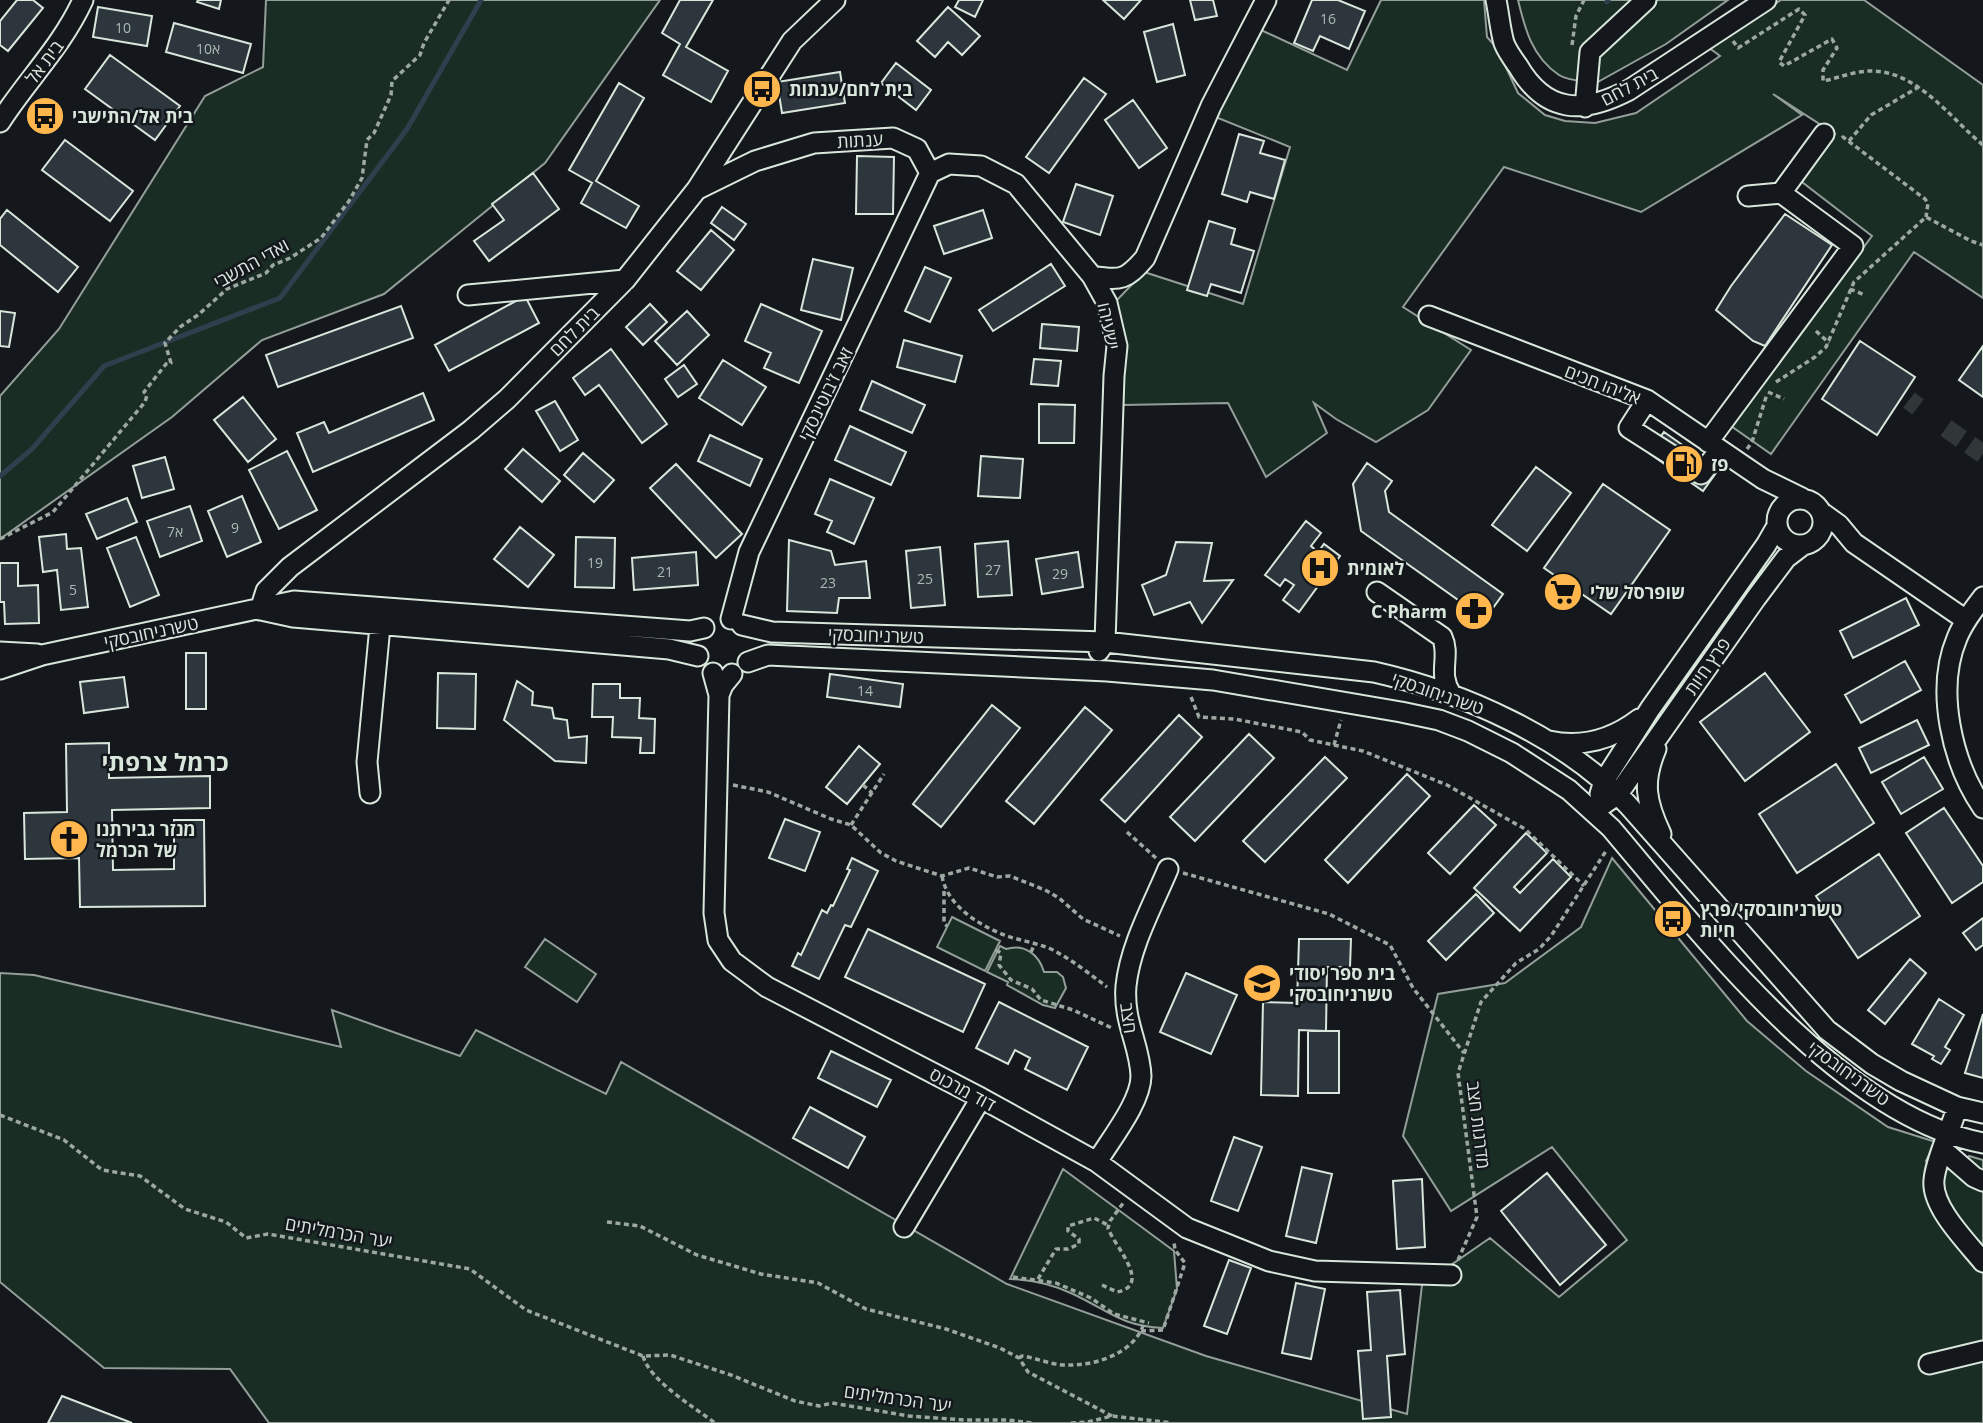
<svg xmlns="http://www.w3.org/2000/svg" width="1983" height="1423" font-family="'Open Sans','Noto Sans Hebrew',sans-serif">
<rect width="100%" height="100%" fill="#14181c"/>
<path fill="#1a2d24" stroke="#939e99" stroke-width="2" d="M266,0H660L545,163L384,294L262,340L172,417L0,539V396L59,329L205,96L263,67Z
M1381,0H1484L1487,37L1497,48L1518,93L1545,115L1565,121L1595,123L1636,113L1720,56L1708,47L1781,0H1864L1983,85V298L1914,252L1771,454L1731,426L1872,236L1802,182L1835,134L1773,94L1802,115L1641,212L1504,167L1403,307L1471,350L1428,410L1376,442L1336,419L1314,403L1327,433L1266,477L1228,403L1123,405L1120,320L1116,301L1144,272L1243,304L1290,147L1213,116L1261,30L1347,70Z
M1518,0H1728L1666,44L1596,83C1585,81 1568,81 1559,75C1532,57 1525,29 1518,0Z
M1612,858L1747,1021L1806,1071L1888,1127L1936,1142L1926,1161L1956,1171L1969,1156L1983,1160V1423H269L230,1369L104,1368L0,1282V973L34,975L341,1047L332,1010L460,1056L476,1030L606,1094L621,1062L1007,1284L1206,1356L1407,1414L1422,1285L1490,1238L1559,1297L1627,1240L1552,1147L1451,1211L1403,1136L1438,994L1505,983L1581,927Z
M952,917L1000,941L985,971L937,947Z
M545,939L596,974L577,1002L525,967Z
M1000,946L1006,949C1025,943 1039,955 1044,972H1057L1063,977L1066,988L1055,1008L1043,1005L1007,985L1008,982L987,972Z
M1063,1169L1174,1251L1177,1289L1163,1328C1121,1326 1109,1311 1073,1294C1054,1285 1032,1280 1010,1279Z"/>
<g fill="none" stroke-linecap="round" stroke-linejoin="round">
<path stroke="#2f3f4d" stroke-width="5" d="M1607,2L1608,0
M0,476L32,449L104,366L280,298L407,129L481,0"/>
</g>
<path fill="#2c363c" stroke="#d8e6dc" stroke-width="2" d="M17,0H33L43,8L8,51L0,45V21Z
M198,0H221L219,9L197,2Z
M680,0H713L686,47L728,71L711,102L663,75L680,44L662,33Z
M959,0H983L975,17L955,7Z
M1103,0H1141L1124,19Z
M1190,0H1213L1217,16L1195,20Z
M1312,0H1338L1365,11L1349,49L1320,36L1313,51L1294,43Z
M98,7L152,16L147,46L93,37Z
M948,7L980,36L962,55L948,42L935,57L917,41Z
M174,23L251,44L243,73L166,52Z
M1173,24L1185,75L1157,82L1144,32Z
M110,55L180,106L155,140L85,89Z
M896,63L931,90L916,110L881,83Z
M840,72L845,103L782,113L777,82Z
M1084,78L1106,94L1049,173L1026,157Z
M619,83L644,98L596,181L639,206L626,228L581,203L592,183L569,170Z
M1133,100L1167,148L1139,168L1105,120Z
M1239,134L1264,141L1260,153L1285,160L1274,199L1250,192L1247,202L1222,194Z
M65,140L133,191L110,221L42,170Z
M857,156L894,157L893,214H856Z
M533,173L559,209L489,261L474,241L504,220L492,204Z
M1076,184L1113,196L1100,235L1063,222Z
M722,207L746,224L734,240L711,223Z
M7,210L78,267L58,292L0,245V219Z
M983,210L992,238L944,254L934,226Z
M1785,214L1832,245L1765,346L1753,341L1716,310L1731,286Z
M1209,221L1235,229L1231,244L1254,251L1241,293L1211,284L1207,296L1187,290Z
M711,230L734,250L701,290L677,271Z
M813,259L853,268L841,320L801,310Z
M1051,264L1065,286L993,331L979,310Z
M925,267L951,278L930,322L905,311Z
M525,296L539,323L449,371L435,345Z
M650,304L667,322L643,345L626,327Z
M761,304L822,331L799,383L764,368L771,353L745,341Z
M401,306L413,338L278,387L266,355Z
M0,311L15,313L9,347L0,346Z
M687,311L709,335L677,365L655,341Z
M1042,324L1079,327L1077,351L1040,348Z
M904,340L962,356L955,382L897,367Z
M1860,341L1915,377L1877,435L1822,399Z
M1983,346V397L1959,380Z
M611,349L667,424L642,443L599,385L585,395L573,378Z
M1034,359L1061,361L1058,386L1031,384Z
M723,360L766,387L742,425L699,398Z
M684,365L697,384L678,397L665,379Z
M872,381L925,405L912,433L860,410Z
M423,393L434,420L313,472L297,433L324,422L329,433Z
M243,397L276,439L248,462L214,420Z
M555,401L578,440L560,451L536,411Z
M1039,404L1075,405L1074,443H1039Z
M850,426L906,452L891,485L835,460Z
M1664,432L1718,470L1703,491L1649,453Z
M710,435L762,459L750,486L698,461Z
M523,449L560,481L542,502L505,469Z
M287,451L317,510L279,529L249,470Z
M583,453L614,480L594,502L564,475Z
M981,456L1023,459L1020,498L978,496Z
M165,457L174,489L142,498L133,466Z
M1367,463L1392,481L1385,491L1389,512L1503,594L1485,619L1361,531L1353,484Z
M676,464L742,534L716,558L650,488Z
M1536,467L1571,493L1527,551L1492,525Z
M830,479L874,498L854,544L827,532L832,521L815,514Z
M1603,484L1670,530L1611,614L1544,568Z
M242,496L261,542L227,557L208,511Z
M127,498L137,522L97,539L86,514Z
M190,506L202,541L160,557L147,521Z
M1306,521L1321,533L1311,546L1318,552L1324,544L1340,556L1299,612L1283,600L1294,585L1285,579L1280,586L1265,575Z
M520,527L554,555L528,587L494,559Z
M66,534L67,549L81,548L88,607L61,610L57,570L43,572L39,537Z
M136,537L159,595L130,607L107,548Z
M576,537L615,538L614,588L575,587Z
M789,540L831,551L835,565L866,561L870,598H839L837,613L787,611Z
M1008,541L1012,595L978,597L975,544Z
M1176,542L1212,543L1204,581L1233,580L1202,623L1190,602L1154,615L1142,585L1166,575Z
M940,547L945,605L911,608L906,551Z
M696,552L698,585L634,590L632,558Z
M1078,552L1083,587L1042,594L1036,559Z
M0,563H18V586L38,585L39,623L5,624L4,602H0Z
M1906,598L1919,625L1853,658L1840,631Z
M186,653H206V709H186Z
M1905,661L1921,690L1861,723L1845,695Z
M438,673L476,674L475,729L437,728Z
M1765,673L1810,732L1745,781L1700,722Z
M830,674L903,684L900,707L827,697Z
M124,677L128,707L84,713L80,682Z
M517,681L533,692L532,705L552,708L554,718L567,720L569,738L587,736L586,763L555,761L504,720Z
M593,684H620V698H640L639,718L655,719L654,753H640L641,738L612,737L613,717H592Z
M992,705L1020,728L941,827L913,804Z
M1085,707L1112,730L1034,824L1006,801Z
M1179,715L1202,737L1125,822L1101,800Z
M1917,720L1929,745L1871,773L1859,748Z
M1249,734L1274,758L1195,841L1170,817Z
M109,743V778L210,776V808L112,810L113,870L174,869V820H204L205,906L80,907L79,858L25,859L24,813L67,812L66,744Z
M859,746L880,764L847,804L826,787Z
M1325,757L1347,778L1265,862L1243,841Z
M1924,757L1943,789L1901,814L1882,782Z
M1836,764L1874,823L1797,873L1759,814Z
M1407,774L1430,796L1348,883L1325,860Z
M1474,805L1496,825L1450,874L1428,853Z
M1944,808L1983,866V882L1952,903L1906,833Z
M785,819L820,832L805,871L769,858Z
M1526,833L1547,853L1514,887L1520,893L1553,859L1571,877L1520,931L1474,888Z
M1879,854L1920,916L1858,958L1816,896Z
M852,858L878,871L851,927L845,925L819,979L792,966L798,953L801,955L822,910L827,913L831,905L833,906L850,870L847,869Z
M1476,894L1494,913L1446,960L1428,941Z
M1983,918V945L1976,950L1963,933Z
M868,929L985,984L963,1032L845,977Z
M1299,939H1351L1350,967H1327L1326,1031L1299,1030L1298,1096L1261,1095L1263,1002L1297,1003Z
M1910,959L1926,973L1885,1024L1868,1010Z
M1186,973L1237,995L1211,1054L1160,1032Z
M1939,999L1964,1015L1945,1047L1950,1050L1941,1064L1932,1059L1934,1056L1912,1044Z
M999,1002L1088,1047L1067,1090L1025,1069L1030,1058L1015,1050L1008,1064L976,1048Z
M1983,1014V1078L1965,1073Z
M1308,1031H1339V1093H1308Z
M831,1051L891,1080L877,1107L818,1078Z
M810,1107L865,1137L848,1168L793,1138Z
M1234,1137L1262,1147L1238,1211L1211,1201Z
M1302,1167L1332,1174L1316,1243L1286,1236Z
M1547,1173L1606,1245L1560,1285L1501,1211Z
M1422,1179L1425,1247L1397,1249L1393,1181Z
M1229,1260L1251,1268L1227,1334L1204,1326Z
M1296,1283L1325,1289L1311,1359L1282,1353Z
M1400,1290L1405,1354L1387,1356L1391,1417L1363,1419L1358,1351L1371,1350L1367,1292Z
M62,1396L132,1423H48Z"/>
<g fill="none" stroke-linecap="round" stroke-linejoin="round">
<path stroke="#313739" stroke-width="19" stroke-dasharray="19 10" stroke-linecap="butt" d="M1909,400L1918,407
M1946,428L1983,454"/>
<g stroke="#d8e6dc" stroke-width="23">
<path id="minor" d="M1496,0C1499,14 1500,29 1504,43C1507,51 1513,59 1518,66C1546,114 1583,114 1629,90L1766,0
M1585,107L1590,52L1646,0
M0,122C27,80 62,46 83,0
M930,173L949,164L981,166L1016,184L1092,276L1107,303L1117,346L1114,376L1105,642L1099,651
M698,189L755,161L814,143L893,138L917,149L930,173
M1748,196L1781,193
M1092,276C1121,281 1126,280 1145,258L1211,106L1266,0
M468,295L625,280
M1429,316L1647,400L1763,479L1802,498
M1647,400L1629,428L1701,474L1720,450
M1708,442L1853,246L1781,193L1824,134
M1777 522a23 23 0 1 1 46 0a23 23 0 1 1-46 0Z
M1821,512L1839,525L1854,543L1966,620
M1377,592L1442,637C1451,656 1437,673 1451,694
M1983,597C1973,610 1963,623 1957,638C1935,690 1952,763 1983,808
M260,610L266,591L290,567L471,430L507,399L625,280L697,189L792,41L835,0
M261,610L293,617L669,649L698,656
M731,619L749,552L930,173
M742,625L772,632L1105,642L1374,672C1463,692 1566,738 1628,805L1827,1030L1872,1064L1901,1081L1957,1107L1983,1113
M0,652L37,654
M748,662L768,655L1107,671L1213,680L1401,712L1439,720L1468,731L1512,753L1569,790L1611,828C1701,934 1840,1116 1983,1143
M0,669L42,655L294,601L690,631L704,628
M713,673L719,695L714,913L718,940L732,961L767,987L981,1098L1097,1162L1187,1228L1269,1261L1315,1271L1451,1275
M719,695L723,685L732,674
M1549,741C1582,748 1613,739 1639,719
M1656,749C1642,782 1646,802 1661,834
M370,793L367,762L380,626
M1600,794L1604,781L1650,709L1766,545L1777,526
M1594,811L1618,794L1756,598L1786,558L1803,545
M1957,1107C1951,1130 1936,1158 1934,1180C1931,1207 1967,1242 1983,1262
M1943,1150L1974,1177L1983,1181
M1097,1162C1110,1140 1141,1102 1141,1076C1140,1045 1123,1022 1126,986C1130,946 1153,905 1168,869
M904,1227L981,1098
M1929,1364L1983,1351"/>
</g>
<path stroke="#9da8a2" stroke-width="3.5" stroke-dasharray="5 3.5" stroke-linecap="butt" d="M1733,41L1738,48L1799,9L1805,15L1779,62L1784,66L1832,39L1837,48L1823,70V81C1838,78 1855,71 1871,71C1918,71 1950,118 1983,145
M1572,45L1576,16L1584,0
M1842,138L1843,137L1925,199L1928,203L1926,217
M1849,141L1871,115L1917,88
M1850,289L1865,295
M1816,331L1829,343
M1776,382L1815,357L1826,347L1854,282L1926,217L1971,241L1983,245
M1768,392L1784,399
M1747,449L1752,442L1767,394
M0,539L53,512L145,402L147,395L144,392L166,364L171,363L165,343L180,327L198,315L227,289L266,273L273,265L290,258L321,238L349,201L362,178L367,140L374,133L391,95L392,81L420,55L424,43L449,0
M1191,697L1199,717L1234,719L1302,732L1310,740L1363,751L1447,785L1525,829L1584,886
M1334,745L1341,720
M733,785L768,792L831,819L851,825L881,853L896,861L942,876L969,868L997,877L1010,876L1045,890L1059,898L1083,919L1120,936
M863,785L872,793
M851,825L884,774
M1127,832L1156,858
M1183,873L1329,914L1390,945L1413,988L1464,1053
M942,876C947,906 980,926 1007,936C1022,941 1038,943 1053,950C1072,960 1090,974 1107,987
M944,891V923L947,926
M996,950L1001,953L999,965L1011,980L1032,989L1041,1000L1073,1010L1114,1029
M1031,952L1035,943
M0,1115L64,1140L102,1170L140,1176L185,1209L226,1222L246,1238L268,1234L470,1269L526,1310L643,1356L670,1355L731,1375L795,1401L819,1406L832,1403L909,1416L964,1420H1008L1032,1423
M607,1222L640,1226L697,1255L761,1274L818,1283L866,1309L946,1329L1000,1348L1019,1358L1028,1372L1112,1416
M1458,1260L1477,1217L1458,1073L1481,1002L1516,963L1539,949L1551,936L1606,851
M1013,1277L1056,1283L1091,1298L1114,1314L1149,1323
M1038,1279L1056,1249H1068L1079,1244V1239L1068,1231V1226L1094,1218L1108,1225
M1102,1285L1117,1292C1153,1285 1114,1246 1108,1228L1110,1221L1124,1202
M1141,1331L1163,1330L1185,1263L1175,1250L1174,1242
M643,1356C650,1381 694,1407 715,1423
M1019,1358L1022,1356C1037,1358 1051,1365 1066,1365C1096,1366 1135,1353 1144,1323
M1071,1423L1088,1422L1112,1416L1172,1423"/>
<use href="#minor" stroke="#14181c" stroke-width="19"/>
</g>
<defs>
<g id="bus-disc" transform="scale(2.0125)"><circle r="9.5" fill="#ffb74d" stroke="#14181c"/><path d="M-5-6H5V4H4V6H2V4H-2V6H-4V4H-5ZM-3.5-4V0h7V-4ZM-3.5 1.2v1.5H-2V1.2ZM2 1.2v1.5H3.5V1.2Z" fill="#111"/></g>
<g id="fuel-disc" transform="scale(2.0125)"><circle r="9.5" fill="#ffb74d" stroke="#14181c"/><path d="M-5.5-6h7V0h2V4h1.3V-2.5L3-4.5l.8-.8L6-3V5H2.5V1h-1V6h-7ZM-4.2-4.7v3.2H.2V-4.7Z" fill="#111"/></g>
<g id="hospital-disc" transform="scale(2.0125)"><circle r="9.5" fill="#ffb74d" stroke="#14181c"/><path d="M-5-5h3v3.5h4V-5h3V5h-3V1.5h-4V5h-3Z" fill="#111"/></g>
<g id="supermarket-disc" transform="scale(2.0125)"><circle r="9.5" fill="#ffb74d" stroke="#14181c"/><path d="M-6-5.5h2.5l.6 2H6L4.5 2H-2.5L-4.4-4H-6ZM-1.5 3.2a1.3 1.3 0 1 0 .1 0ZM3 3.2a1.3 1.3 0 1 0 .1 0Z" fill="#111"/></g>
<g id="pharmacy-disc" transform="scale(2.0125)"><circle r="9.5" fill="#ffb74d" stroke="#14181c"/><path d="M-2-6h4v4h4v4h-4v4h-4v-4h-4v-4h4Z" fill="#111"/></g>
<g id="church-disc" transform="scale(2.0125)"><circle r="9.5" fill="#ffb74d" stroke="#14181c"/><path d="M-1.2-6h2.4v3.5h3.3v2.4h-3.3V6h-2.4V-.1h-3.3v-2.4h3.3Z" fill="#111"/></g>
<g id="school-disc" transform="scale(2.0125)"><circle r="9.5" fill="#ffb74d" stroke="#14181c"/><path d="M0-5L7-2L0 1L-7-2ZM-4 1L0 2.5L4 1V4Q0 6-4 4Z" fill="#111"/></g>
</defs>
<g fill-rule="evenodd">
<use href="#bus-disc" x="762" y="89"/>
<use href="#bus-disc" x="45" y="116"/>
<use href="#fuel-disc" x="1684" y="464"/>
<use href="#hospital-disc" x="1320" y="568"/>
<use href="#supermarket-disc" x="1563" y="592"/>
<use href="#pharmacy-disc" x="1474" y="611"/>
<use href="#church-disc" x="69" y="839"/>
<use href="#bus-disc" x="1673" y="919"/>
<use href="#school-disc" x="1262" y="983"/>
</g>
<g text-anchor="middle" dominant-baseline="central" stroke-width="5" stroke-linejoin="round" paint-order="stroke">
<g font-size="14" fill="#adbab4">
<text x="1328" y="18">16</text>
<text x="123" y="27">10</text>
<text x="208" y="48">10א</text>
<text x="235" y="527">9</text>
<text x="175" y="531">7א</text>
<text x="595" y="562">19</text>
<text x="993" y="569">27</text>
<text x="665" y="571">21</text>
<text x="1060" y="573">29</text>
<text x="925" y="578">25</text>
<text x="828" y="582">23</text>
<text x="73" y="589">5</text>
<text x="865" y="690">14</text>
</g>
<g font-size="18" fill="#d8e6dc" stroke="#14181c">
<text transform="translate(44 62) rotate(-53)">בית אל</text>
<text transform="translate(1629 86) rotate(-28)">בית לחם</text>
<text transform="translate(860 140) rotate(-3)">ענתות</text>
<text transform="translate(251 263) rotate(-29)">ואדי התשבי</text>
<text transform="translate(1109 326) rotate(78)">ישעיהו</text>
<text transform="translate(574 331) rotate(-45)">בית לחם</text>
<text transform="translate(1603 384) rotate(21)">אליהו חכים</text>
<text transform="translate(825 394) rotate(-64)">זאב ז'בוטינסקי</text>
<text transform="translate(151 632) rotate(-12)">טשרניחובסקי</text>
<text transform="translate(876 635) rotate(2)">טשרניחובסקי</text>
<text transform="translate(1707 666) rotate(-55)">פרץ חיות</text>
<text transform="translate(1438 693) rotate(19)">טשרניחובסקי</text>
<text transform="translate(1129 1018) rotate(82)">חצב</text>
<text transform="translate(1849 1073) rotate(36)">טשרניחובסקי</text>
<text transform="translate(963 1089) rotate(28)">דוד מרכוס</text>
<text transform="translate(1479 1125) rotate(83)">מדרגות חצב</text>
<text transform="translate(339 1232) rotate(10)">יער הכרמליתים</text>
<text transform="translate(898 1398) rotate(8)">יער הכרמליתים</text>
</g>
<g font-size="18" font-weight="bold" fill="#d8e6dc" stroke="#14181c" text-anchor="start">
<text x="789" y="89">בית לחם/ענתות</text>
<text x="72" y="116">בית אל/התישבי</text>
<text x="1711" y="464">פז</text>
<text x="1347" y="568">לאומית</text>
<text x="1590" y="592">שופרסל שלי</text>
<text x="1447" y="611" text-anchor="end">C Pharm</text>
<text x="96" y="829">מנזר גבירתנו<tspan x="96" dy="21">של הכרמל</tspan></text>
<text x="1700" y="909">טשרניחובסקי/פרץ<tspan x="1700" dy="21">חיות</tspan></text>
<text x="1289" y="973">בית ספר יסודי<tspan x="1289" dy="21">טשרניחובסקי</tspan></text>
</g>
<g font-size="24" font-weight="bold" fill="#d8e6dc" stroke="#14181c">
<text x="165" y="761">כרמל צרפתי</text>
</g>
</g>
</svg>
